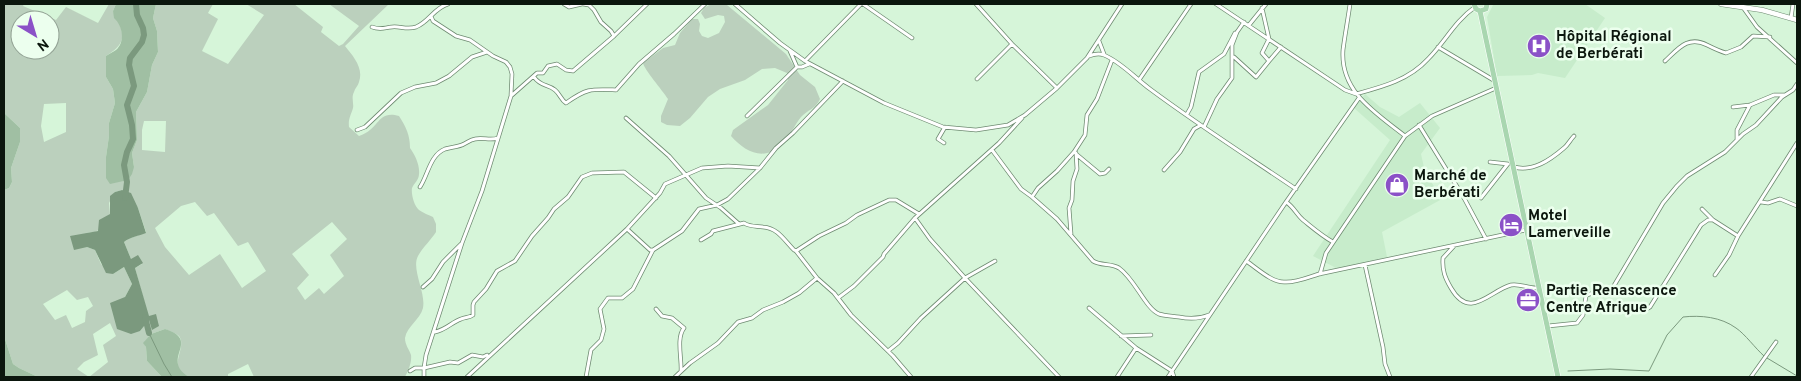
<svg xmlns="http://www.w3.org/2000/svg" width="1801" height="381" font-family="Overpass,sans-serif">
<rect width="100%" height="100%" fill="#d6f5d9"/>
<path fill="#c7eccb" d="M1513,4H1585L1605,18L1565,78L1538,73L1532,75L1497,76L1487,17L1493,5Z
M1365,94L1380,107L1399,117L1420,103L1440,128L1421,154L1425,172L1442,199L1382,232L1387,257L1340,270L1313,256L1390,140L1354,108Z"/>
<path fill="#bbd0bd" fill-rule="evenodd" d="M4,4H24L23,6L56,20L66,7L98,23L109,4H116L113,11C124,32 129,42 106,56V77L113,89L115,103L109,123V136L106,157V178L134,167L132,153L137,140L136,112L147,92L152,65L158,52L157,31L153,18L156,4H213L208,13L218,19L202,51L228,64L264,15L246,4H294L323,27L321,32L339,46L343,44L359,26L329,4H389L345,46C353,56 364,68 359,82C358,86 355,88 354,92C351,98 354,103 353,108C351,115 348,119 349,127L359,136C381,129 376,110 399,116C406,127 410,135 410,148C415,155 420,165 419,174C419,180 414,183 412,188C411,194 414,206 419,210C423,213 429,215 433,217L436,224V232C431,240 423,247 418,256C411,269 426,292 423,308C420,320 407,326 405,338C405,345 409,349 411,355C412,363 408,371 405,377H254L248,364L228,374V377C218,377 198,380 189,377C165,369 188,348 179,336C176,333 169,331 165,329L151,334L144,343L146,347L147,361L162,377H38L19,368L13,364L4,336V190L9,188L12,182L11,168L20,142V128L4,113ZM20,20H50V50H20ZM66,103V132L44,142L41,126L44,104ZM144,121H166L165,152L142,150V130ZM122,190L138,208L146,232C138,236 130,237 124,242L131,259L142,264L135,268L149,319L140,331L125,297L132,284L124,267L113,274L101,264L95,250L87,247V233L95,232L99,230L110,214L109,203L115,192ZM195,202L207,216L214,213L238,246L248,242L266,271L242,288L220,254L189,275L165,247L155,228L181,206ZM332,222L347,239L330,255L344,276L324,294L319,288L305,300L297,288L309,275L292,254ZM67,290L77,300L88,297L93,306L86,311L85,322L72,328L66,315L55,320L43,304ZM110,323L116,336L103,345L108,362L89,377L77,369L84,362L98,355L93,334Z
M711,4L727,5L786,54L800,75L815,87L820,99C816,109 807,110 801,117C794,125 791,136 784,143C765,162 746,153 731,136L733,130L768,105L788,80L787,73L775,68L762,69L745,80L720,89L708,97L690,118L680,126L667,125L661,122V116L668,99C662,90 644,69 643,63L663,48L675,45L680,33L692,19H698L700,24L699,31L702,36L708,38L719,33L725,22L724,16L718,15L705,19L701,13L704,8Z"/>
<path fill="#a0bfa3" d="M116,4H156L153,18L157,31L158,52L152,65L147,92L136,112L137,140L132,153L134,167L132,174L128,180L110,184L106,178V157L109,136V123L115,103L113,89L106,77V56C109,54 113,52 116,50C126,41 122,25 114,18L113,11Z
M4,113L20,128V142L11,168L12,182L9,188L4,190Z
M165,329C169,330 173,332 176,334C192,346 163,361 189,377H162L147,361L146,347L143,343L151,334Z
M4,336L13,364L19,368L38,377H4Z"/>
<path fill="#7b997e" d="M122,190L131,193L138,208L146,233C139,236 130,237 124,242L131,259L138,255L143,263L135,268L149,316L156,314L159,326L152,330L149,320L140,331L131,334L117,329L110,303L125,297L132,284L124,267L113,274L106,273L95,250L87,247L74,250L70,236L98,231L99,220L110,214V196L115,192Z"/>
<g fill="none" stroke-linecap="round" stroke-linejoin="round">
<path stroke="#7b997e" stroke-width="1" d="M149,333L164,364L172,377
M1767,358L1797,376
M1568,371L1610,369L1649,371L1667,335L1683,317C1701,315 1721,317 1736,328C1745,334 1755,348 1764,356"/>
<path stroke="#7b997e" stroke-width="6" d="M125,198L127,182L124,165L127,152L133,139L132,125L127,105L134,86L129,65L130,58L142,42L144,35L143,28L137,15L136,4
M145,317L149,333"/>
<g stroke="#6e8a71" stroke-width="4.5">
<path id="street" d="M564,4L569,7L582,4
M583,4L589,5L594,10L601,22L611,31L614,36
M735,4L780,43L805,61L884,103L943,127L976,130L1008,125L1025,115L1057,88L1087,58L1122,4
M863,4L912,38
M976,4L1012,44L1057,88
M1216,4L1345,90L1356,94C1382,87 1409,80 1428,59C1445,42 1455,21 1475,7
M1350,4C1348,19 1345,34 1343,50C1340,92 1376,113 1405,136
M1742,6L1757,27L1797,63
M1262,8L1269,39L1262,53L1269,61L1281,47
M431,16L433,21L456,36L470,40L493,56L506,62L510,67L512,74L511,95
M1791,18L1793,4
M1249,25L1266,4
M372,27C380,30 383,28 392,27C400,26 407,30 416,27C429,22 434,8 448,4
M1099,41L1104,54
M1438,47L1495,81
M790,51L797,67
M1089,56C1094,54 1099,53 1104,55C1121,62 1135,78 1150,89C1197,124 1247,156 1296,189
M1234,57L1256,77L1269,61
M805,61L861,4
M1665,61C1678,49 1688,35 1707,45C1713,48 1719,51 1726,53L1741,47L1753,36L1770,37
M534,77C541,87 548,84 555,90C560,94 561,100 566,103C587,88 591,89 616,90L639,64L674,34L705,4
M977,79L1012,44
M1139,80L1191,4
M1733,107L1750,105L1774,95H1785
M1187,114L1191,107L1199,72L1224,54L1235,33
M747,116L797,67H802L809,64
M626,118L669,156L706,198L721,208L739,224
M1419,125L1464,198L1486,239
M1204,127L1217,99L1232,78V45L1237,32L1244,22
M357,130L365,127L401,93L415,87L436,83L449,76L472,57L487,52
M1737,139V130L1750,105
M944,143L938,139L945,127
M992,150L1021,189L1032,197L1038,188L1057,171L1074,152L1085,135L1087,115L1097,99L1112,60
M1076,154L1100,174L1105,173L1109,169
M1490,162L1508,164
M1514,167C1533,172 1550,160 1564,148C1568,145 1570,140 1574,136
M1164,170L1180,152L1194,129L1201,125
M420,187C428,175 430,155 445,149C451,147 459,147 464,144C468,142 470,140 475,139C483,137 490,141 498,138
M1032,197L1057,219L1093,261C1101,266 1111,263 1119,268C1135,279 1145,308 1159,314C1165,316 1172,316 1179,317C1189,319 1199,319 1209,315
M1481,198L1507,165
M1286,202C1294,207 1296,214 1303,220C1313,228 1322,236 1333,242
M1761,202L1768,203L1780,199L1797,206
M1702,209L1713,220L1738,236
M915,218L930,239L965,278L1059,377
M627,229L650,250H653L682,231L699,209L717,205L728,199L760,168L776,148L793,133L843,81
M1071,234L1069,208L1072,200L1073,181L1077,169L1076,153L1074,152
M701,240L711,234L713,231L744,223C750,227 756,226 763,227C778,228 784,240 794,250L796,251L817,278L834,293L851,315L893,356L911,377
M1454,246L1443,258C1442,270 1445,278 1451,288C1470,321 1489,291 1511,285C1519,283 1529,289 1538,288
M796,251L819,236L846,223L857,215L889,200H896L919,214
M1246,261C1257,268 1271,282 1284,282C1296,283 1309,277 1319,274L1526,230
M1365,265L1383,347L1385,364L1390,377
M1320,274L1326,253L1405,136L1432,116L1496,88
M1715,275L1729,255L1738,236L1797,143
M423,287L432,279L443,262L461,244
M838,298L854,286L883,257L884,254L915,218L999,143L1022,118
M1089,308L1136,348L1172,371L1174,377
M656,309L662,316L672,318L684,328C676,338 682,359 681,371
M1645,310L1650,307L1701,225L1708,220H1713
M1548,326L1577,323L1583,315L1586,296C1595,290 1604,294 1612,289L1663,203L1677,186L1687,176L1725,152L1743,134L1756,125L1782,97L1793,90L1797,84
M435,332C446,330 452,322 461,319C466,317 469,318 473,315V305L474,302L486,289L497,271L515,261L532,236L548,218L554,209L568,197L582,177L592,173L624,172L656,198
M1121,336L1151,335
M888,351L898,343L921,318L965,278L995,261
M410,371L415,368H424L450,362L458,363L472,355L483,357L487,355
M424,377V368L426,355L462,243L482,191L511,96L537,73H543L548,66L557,64L566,70L573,71L614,36L647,4
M467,377L627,229L660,193L665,184L702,168L728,166L760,168
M586,377L591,350L601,340L604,329L600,309L608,298H622L633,289L653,250
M675,377L690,363L718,343L738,322L752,318L763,310L783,302L799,293L817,278
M1117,377L1136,348
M1168,377L1286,202L1359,98
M1751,377L1776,342"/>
</g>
<g stroke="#6e8a71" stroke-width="5.5">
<path id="secondary" d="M1721,4L1762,10L1797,20"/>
</g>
<g stroke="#fff" stroke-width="6">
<path id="primary" d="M1474,4L1476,9L1480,11L1486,9L1487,4
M1480,11L1558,377"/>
</g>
<use href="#street" stroke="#fff" stroke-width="3"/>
<use href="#secondary" stroke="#fff" stroke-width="4.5"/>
<use href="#primary" stroke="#a9d6b0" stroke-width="5"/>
</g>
<defs>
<g id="hospital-disc" transform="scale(1.25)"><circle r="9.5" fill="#8b51c7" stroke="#ecffee"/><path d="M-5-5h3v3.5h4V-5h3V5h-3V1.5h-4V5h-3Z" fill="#fff"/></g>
<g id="shop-disc" transform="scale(1.25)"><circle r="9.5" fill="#8b51c7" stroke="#ecffee"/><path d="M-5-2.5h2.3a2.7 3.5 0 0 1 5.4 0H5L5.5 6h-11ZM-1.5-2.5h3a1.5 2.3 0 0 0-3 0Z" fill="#fff"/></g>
<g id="hotel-disc" transform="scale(1.25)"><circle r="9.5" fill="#8b51c7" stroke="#ecffee"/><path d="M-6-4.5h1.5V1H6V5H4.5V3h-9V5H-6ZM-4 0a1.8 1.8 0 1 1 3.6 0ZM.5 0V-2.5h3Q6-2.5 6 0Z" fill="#fff"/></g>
<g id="office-disc" transform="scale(1.25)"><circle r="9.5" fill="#8b51c7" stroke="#ecffee"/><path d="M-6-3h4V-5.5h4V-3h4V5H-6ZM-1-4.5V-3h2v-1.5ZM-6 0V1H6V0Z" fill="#fff"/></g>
</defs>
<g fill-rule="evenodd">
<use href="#hospital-disc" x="1539" y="46"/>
<use href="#shop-disc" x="1397" y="185"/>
<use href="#hotel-disc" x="1511" y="225"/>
<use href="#office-disc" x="1528" y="300"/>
</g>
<g text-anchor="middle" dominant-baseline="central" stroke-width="5" stroke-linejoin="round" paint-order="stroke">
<g font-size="15" font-weight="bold" fill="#0b160d" stroke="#ecffee" text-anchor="start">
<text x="1556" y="37">Hôpital Régional<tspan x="1556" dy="17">de Berbérati</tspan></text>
<text x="1414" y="176">Marché de<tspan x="1414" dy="17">Berbérati</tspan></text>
<text x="1528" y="216">Motel<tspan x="1528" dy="17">Lamerveille</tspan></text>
<text x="1546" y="291">Partie Renascence<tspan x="1546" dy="17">Centre Afrique</tspan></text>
</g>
</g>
<rect width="1801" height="381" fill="none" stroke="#0b160d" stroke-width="10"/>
<g transform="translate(35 35) rotate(142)"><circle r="24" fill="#ecffee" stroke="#92a294"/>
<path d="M0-4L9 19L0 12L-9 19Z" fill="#8b51c7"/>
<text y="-8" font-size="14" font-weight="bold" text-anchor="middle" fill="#0b160d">N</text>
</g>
</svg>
